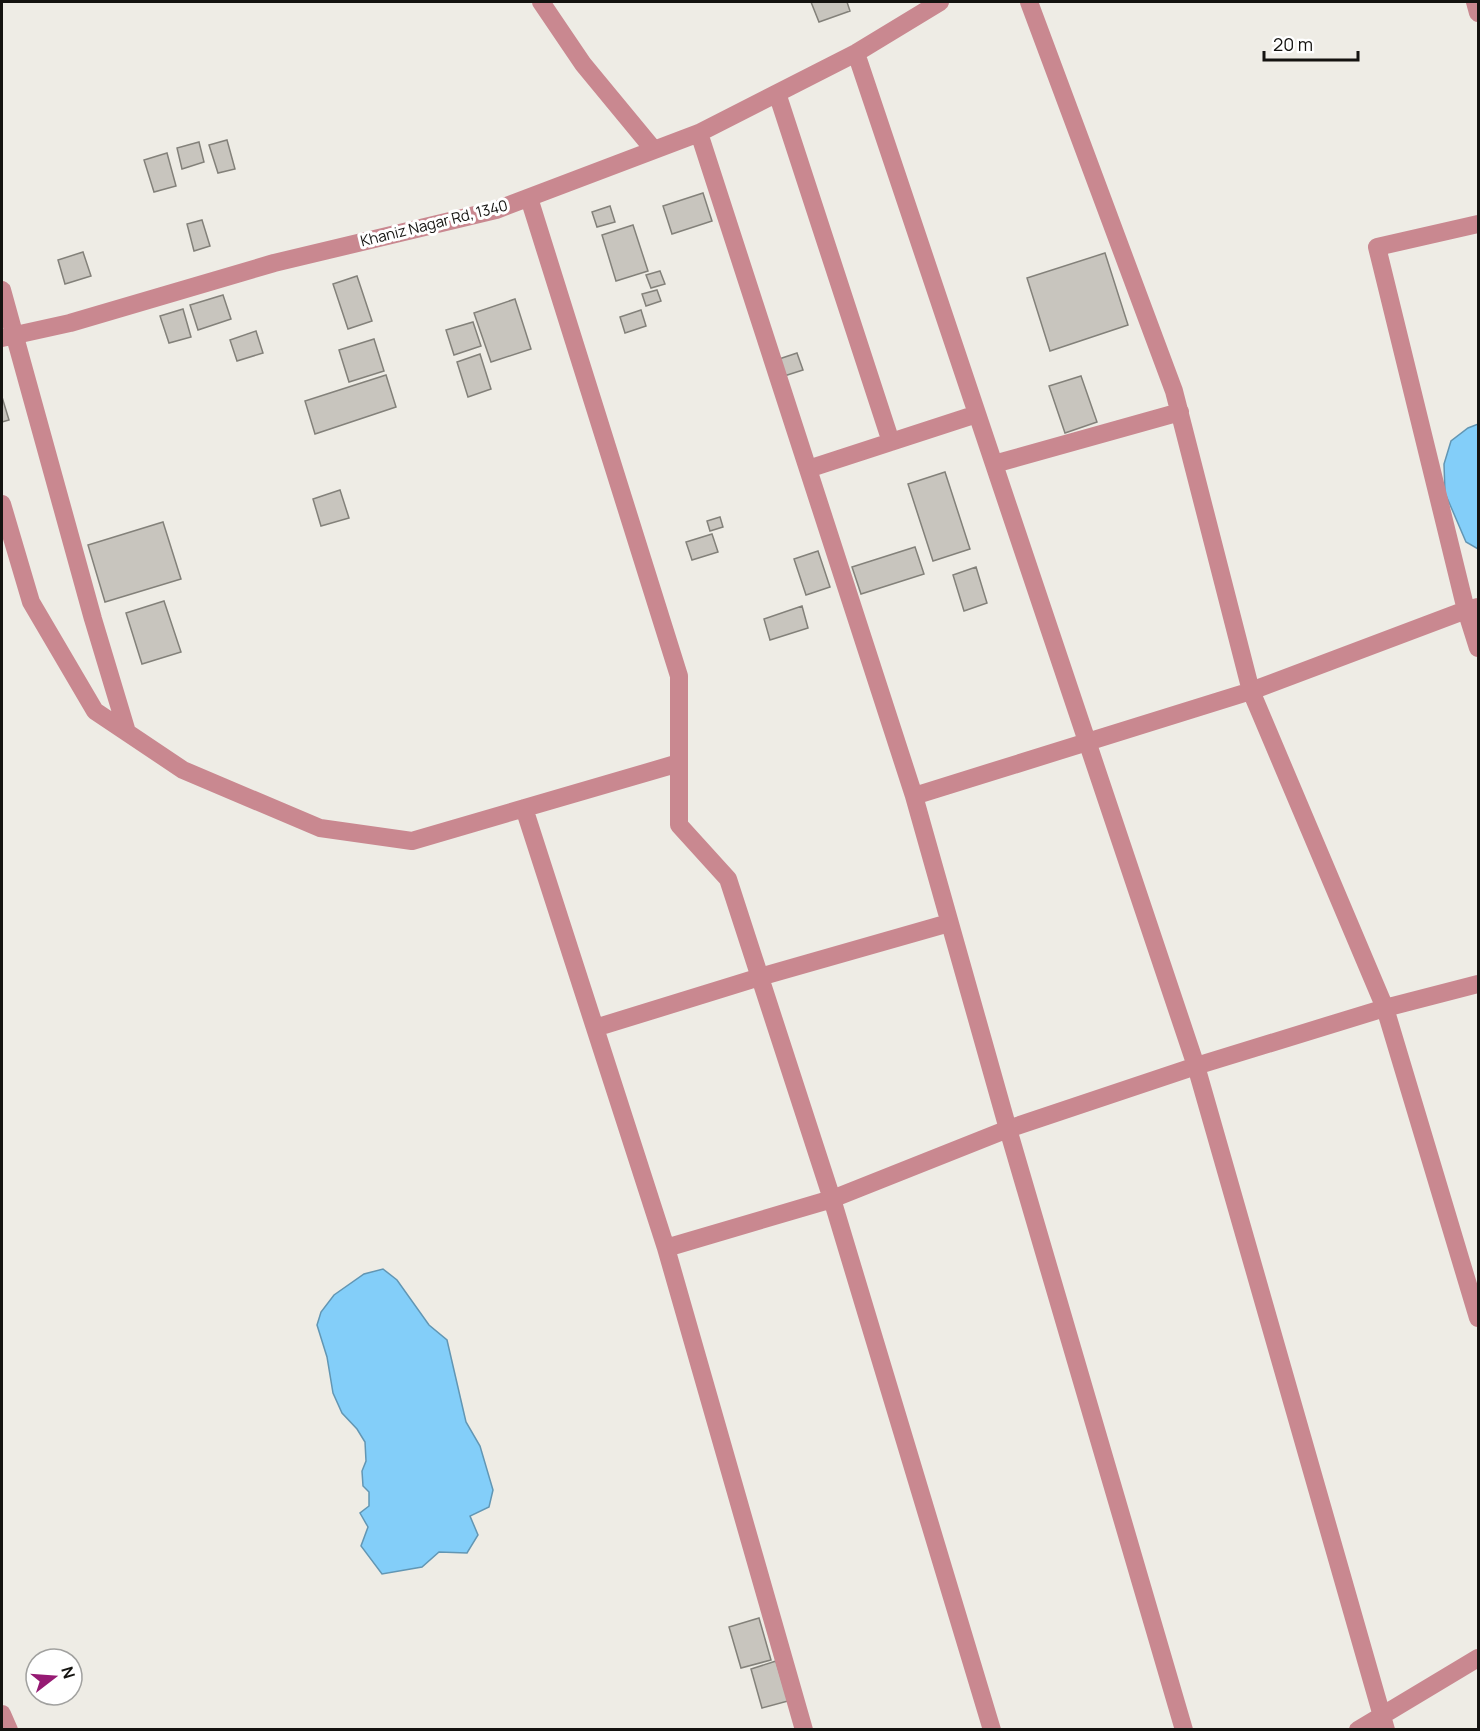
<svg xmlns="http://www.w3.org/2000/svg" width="1480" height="1731" font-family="Manrope,sans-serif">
<rect width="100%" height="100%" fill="#eeece5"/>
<path fill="#83cef9" stroke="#6296b3" stroke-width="1.5" d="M1478,424V549L1466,542L1445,493L1444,464L1451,441L1468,428Z
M383,1269L397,1280L429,1325L447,1340L466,1422L480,1446L493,1490L489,1507L470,1516L478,1535L467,1553L439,1552L422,1567L382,1574L361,1546L368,1527L360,1513L369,1506V1492L363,1486L362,1471L366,1461L365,1442L357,1429L342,1413L333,1393L327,1357L317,1325L321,1312L334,1295L364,1274Z"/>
<path fill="#c8c5be" stroke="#83817a" stroke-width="1.5" d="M811,2H847L850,11L819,22Z
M227,140L235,169L218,173L209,145Z
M199,142L204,162L182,169L177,148Z
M167,153L176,186L154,192L144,160Z
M703,193L712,221L672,234L663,206Z
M610,206L615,222L597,227L592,212Z
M202,220L210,246L194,251L187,224Z
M633,225L648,271L616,281L602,235Z
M83,252L91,276L65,284L58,260Z
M1105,253L1128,325L1050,351L1027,278Z
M660,271L665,284L651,288L646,275Z
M357,276L372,321L348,329L333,284Z
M657,290L661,301L646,306L642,294Z
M223,295L231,319L198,330L190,305Z
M515,299L531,349L491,362L474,313Z
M183,309L191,337L169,343L160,316Z
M641,310L646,326L625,333L620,317Z
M473,322L481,346L454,355L446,330Z
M256,331L263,353L237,361L230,340Z
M374,339L384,371L349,382L339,350Z
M797,353L803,370L781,377L776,360Z
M480,354L491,389L468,397L457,362Z
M386,375L396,407L315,434L305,401Z
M1081,376L1097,422L1065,433L1049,386Z
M2,397L9,420L2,422Z
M945,472L970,549L933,561L908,484Z
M340,490L349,518L321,526L313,499Z
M720,517L723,527L710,531L707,521Z
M163,522L181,579L105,602L88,545Z
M712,534L718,552L692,560L686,542Z
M915,547L924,574L861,594L852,567Z
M818,551L830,587L806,595L794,559Z
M976,567L987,603L964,611L953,575Z
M164,601L181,652L142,664L126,613Z
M802,606L808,628L770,640L764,619Z
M759,1618L771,1660L741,1668L729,1627Z
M776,1661L788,1701L762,1708L751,1669Z"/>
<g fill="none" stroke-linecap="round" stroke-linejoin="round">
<path stroke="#c98890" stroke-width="18" d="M541,2L583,64L654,150
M1029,2L1174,391L1251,691L1385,1008L1478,1318
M1475,2L1478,13
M856,53L1196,1066L1386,1730
M777,93L891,442
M699,133L914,796
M529,198L679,676V825L728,879L832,1199L992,1730
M1478,224L1377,247L1466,610L1478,648
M2,290L93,619L127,732
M2,338L70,323L274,263L496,210L699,133L856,53L940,2
M994,464L1180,412
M808,469L977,414
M2,504L31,602L95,711L183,770L320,828L412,841L679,763
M524,808L666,1248
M595,1028L760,977L949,923
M2,1714L9,1730
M804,1730L666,1248L832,1199L1008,1129L1196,1066L1385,1008L1478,984
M1184,1730L1008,1129L914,796L1251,691L1466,610L1478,607
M1358,1730L1478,1658"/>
</g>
<g text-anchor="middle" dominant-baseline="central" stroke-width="6" stroke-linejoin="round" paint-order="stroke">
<g font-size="15" fill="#141310" stroke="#fff">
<text transform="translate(434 223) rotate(-14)">Khaniz Nagar Rd, 1340</text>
</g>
</g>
<rect width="1480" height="1731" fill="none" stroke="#141310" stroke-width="6"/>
<g transform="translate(54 1677) rotate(73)"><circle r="28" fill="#ffffff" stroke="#a1a19f" stroke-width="1.5"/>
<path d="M0-4.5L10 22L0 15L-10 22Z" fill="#961a73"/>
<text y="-9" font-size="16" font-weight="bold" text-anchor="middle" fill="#141310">N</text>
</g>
<path d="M1264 51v9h94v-9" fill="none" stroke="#141310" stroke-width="3"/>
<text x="1273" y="51" font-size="18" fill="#141310" stroke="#ffffff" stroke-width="4.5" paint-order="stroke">20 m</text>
</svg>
